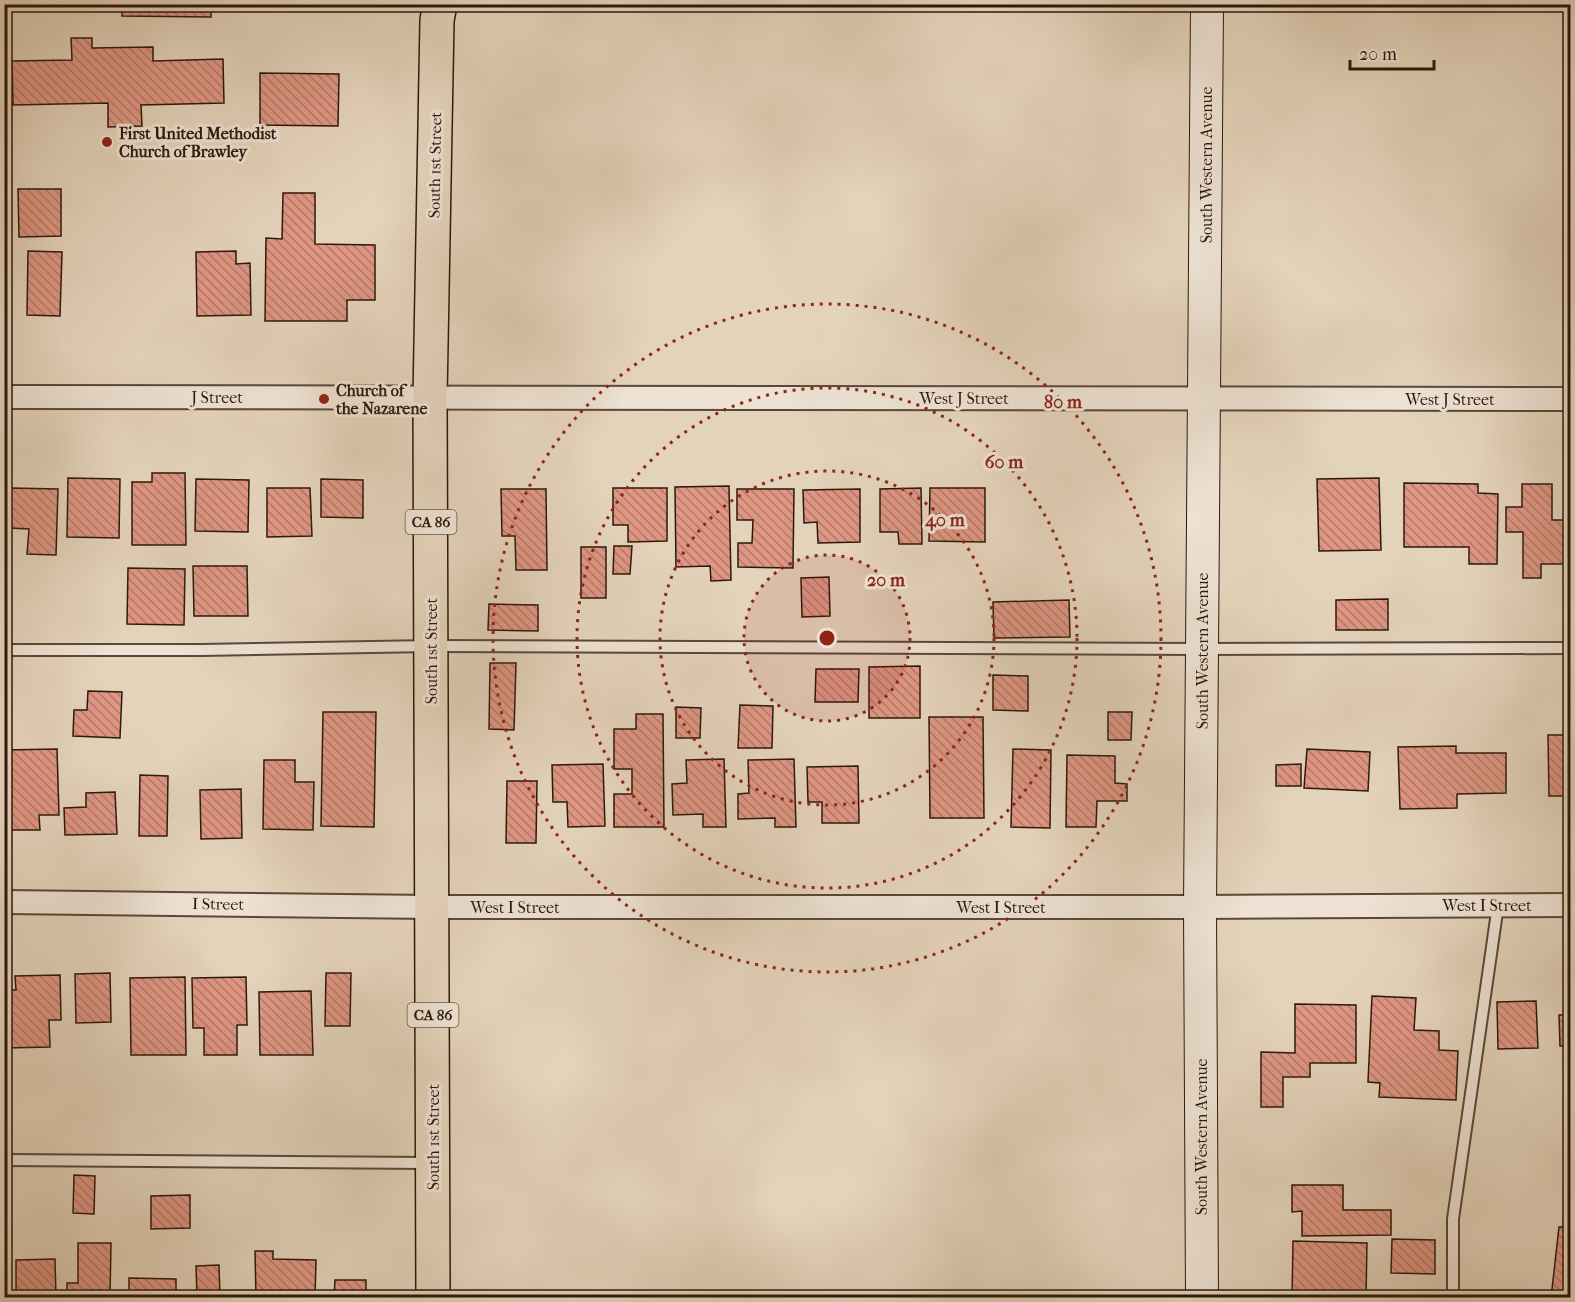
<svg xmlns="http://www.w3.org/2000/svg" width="1575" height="1302" font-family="'IM FELL French Canon',serif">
<defs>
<pattern id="building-back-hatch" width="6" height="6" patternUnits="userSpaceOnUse" patternTransform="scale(1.5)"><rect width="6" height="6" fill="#df9683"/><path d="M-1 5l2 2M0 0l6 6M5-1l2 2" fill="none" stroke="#b5796a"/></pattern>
</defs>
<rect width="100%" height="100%" fill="#e4d3bb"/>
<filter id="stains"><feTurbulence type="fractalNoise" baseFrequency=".00333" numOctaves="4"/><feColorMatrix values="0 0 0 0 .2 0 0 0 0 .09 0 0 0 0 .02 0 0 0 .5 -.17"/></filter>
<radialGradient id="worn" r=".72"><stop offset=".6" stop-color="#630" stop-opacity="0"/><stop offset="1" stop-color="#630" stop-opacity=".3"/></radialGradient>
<path fill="url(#building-back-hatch)" stroke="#2d180c" stroke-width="1.5" d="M122,4H211V17L122,16Z
M71,38H92V48L153,47V61L223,59L224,103L141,105L142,126L108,127V103L13,105L12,61L72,60Z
M260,73L339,74L338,126L260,125Z
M18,189H61V236L19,237Z
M283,193H315V244L375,245V300H347V321H265L266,238L282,239Z
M28,251L62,252L60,316L27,315Z
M236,251V264L250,263L251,315L197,316L196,252Z
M152,473H185L186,545H132V482H152Z
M68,478L120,479L119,538L67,537Z
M1379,478L1381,550L1319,551L1317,479Z
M196,479L249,480L248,532L195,531Z
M321,479L363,480V518L321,517Z
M1404,483L1478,484V493L1498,494L1497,564H1469V547H1404Z
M1522,484H1552V520H1570V564H1541V578H1523V532H1506V507H1522Z
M729,486L731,580L711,581L710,566L676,567L675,487Z
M11,488L58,489L56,555L27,554L29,529L10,528Z
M267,488H310L312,536L267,537Z
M613,488H667V541L628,542V525H613Z
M921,488L922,544H899L898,532H880V489Z
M930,488H985V542L929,541Z
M501,489H546L547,570H516L515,536H502Z
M737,489H794L793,568L738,567V543H752L753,520H737Z
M860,489V542L818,543L817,522L804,523L803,490Z
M614,546H632L630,574H613Z
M581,547H606V598H581Z
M193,566H247L248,616H194Z
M128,568L185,569L184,625L127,624Z
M829,577L830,616L802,617L801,578Z
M1388,599V630H1336V600Z
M1069,600L1070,637L994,638L993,602Z
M489,604L538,605V631L488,630Z
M490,663H516L514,730L489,729Z
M920,666V718H869V667Z
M816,669H859L858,702H815Z
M993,675L1028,676V711L993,710Z
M88,691L122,692L120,738L73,736L74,710H87Z
M740,705L773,706L772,748H738Z
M676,707L701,708L700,738H676Z
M323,712H376L374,827L321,826Z
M1108,712H1132L1131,740H1108Z
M636,714H663L664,827H614V794H632V769H614V729H636Z
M929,717H983L984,818H930Z
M1548,735H1570V800V796H1549Z
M1456,746V753H1506V793L1457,794V808L1400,809L1398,747Z
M57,749L59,815H39L40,830H4V750Z
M1013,749L1051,750L1050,828L1011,827Z
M1307,749L1370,752L1368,791L1304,788Z
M1067,755L1115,756V783L1127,784V801H1097L1096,827H1066Z
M724,759L726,827H703V814L673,815L672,784L687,783L686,760Z
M794,759L796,827H775V818L738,819V794L749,793L748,760Z
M264,760H295V782H314L313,830L263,829Z
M603,764L605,826L568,827L567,802H553L552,765Z
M1301,764V786H1276V765Z
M858,766L859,823H822V802H808L807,767Z
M140,775L168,776L167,836H139Z
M507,781H537L536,843H506Z
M241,789L242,838L201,839L200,790Z
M115,792L117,834L65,835L64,808L86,807V793Z
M110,973L111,1022L76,1023L75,974Z
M326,973H351L350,1026H325Z
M60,975L61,1020H49L50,1047L5,1048L4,990H16L15,976Z
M185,977L186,1055H131L130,978Z
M246,977L247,1025H237V1055H204V1028H193L192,978Z
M311,991L313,1055H260L259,992Z
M1372,996L1416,998L1414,1030L1439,1031V1050L1458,1051L1456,1100L1379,1097L1380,1083L1368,1082Z
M1536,1001L1538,1048L1498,1049L1497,1002Z
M1295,1004L1356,1005V1063H1310V1077H1283V1107H1261V1052L1295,1053Z
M1559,1015H1570V1046H1560Z
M74,1175L95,1176L94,1214L73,1213Z
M1292,1185H1343V1210H1391V1235L1302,1236V1211L1292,1212Z
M1566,1190H1570V1298H1551L1559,1227H1563Z
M190,1195V1228L151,1229V1196Z
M1392,1239L1435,1240V1274L1391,1273Z
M1293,1241L1367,1243L1366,1298H1292Z
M78,1243H111L110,1298H67V1283H78Z
M255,1251H273V1259L316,1260L315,1298H256Z
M55,1259L56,1298H16V1260Z
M219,1265L220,1298H197L196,1266Z
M129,1278L176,1279V1298H129Z
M335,1280H366V1298H334Z"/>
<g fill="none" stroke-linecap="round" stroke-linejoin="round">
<g stroke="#5b4738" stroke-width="14">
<path id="lane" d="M4,650H202L431,646L1202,649L1570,648
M4,1160L429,1163
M1453,1298V1219L1498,905"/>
</g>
<g stroke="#5b4738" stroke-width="26">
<path id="street" d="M4,397L1570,399
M4,902L432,907H1200L1570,905"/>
</g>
<g stroke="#2d180c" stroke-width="34">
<path id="secondary" d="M1202,1298L1200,907L1207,4"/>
</g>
<g stroke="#2d180c" stroke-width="36">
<path id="highway" d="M433,1298L430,398L437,20L440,4"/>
</g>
<use href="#lane" stroke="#ede2d3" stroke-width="10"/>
<use href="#street" stroke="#ede2d3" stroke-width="22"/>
<use href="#secondary" stroke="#ede2d3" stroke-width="32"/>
<use href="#highway" stroke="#e4d3bb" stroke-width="33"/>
</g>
<circle cx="827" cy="638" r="83" fill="#8f2418" fill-opacity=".12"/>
<g fill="none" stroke="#8f2418" stroke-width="3" stroke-dasharray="3 6">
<circle cx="827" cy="638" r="83"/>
<circle cx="827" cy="638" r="167"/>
<circle cx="827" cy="638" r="250"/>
<circle cx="827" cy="638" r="334"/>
</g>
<g fill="#8f2418" stroke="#ede2d3" stroke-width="2">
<circle cx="107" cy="142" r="6"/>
<circle cx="324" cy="399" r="6"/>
</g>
<g text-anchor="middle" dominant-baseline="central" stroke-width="6" stroke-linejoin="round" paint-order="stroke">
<g fill="#ede2d3" stroke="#675548" stroke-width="1.5">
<rect x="405.5" y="510" width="51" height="24" rx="4.5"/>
<rect x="407.5" y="1003" width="51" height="24" rx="4.5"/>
</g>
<g font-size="15" font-weight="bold" fill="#2d180c">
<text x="431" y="522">CA 86</text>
<text x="433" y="1015">CA 86</text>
</g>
<g font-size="16" font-weight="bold" fill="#2d180c" stroke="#ede2d3" text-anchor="start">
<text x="119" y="133">First United Methodist<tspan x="119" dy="18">Church of Brawley</tspan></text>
<text x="336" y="390">Church of<tspan x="336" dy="18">the Nazarene</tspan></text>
</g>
<g font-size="16" fill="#2d180c" stroke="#ede2d3">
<text transform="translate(435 165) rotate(-89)">South 1st Street</text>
<text transform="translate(1206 165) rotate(-90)">South Western Avenue</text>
<text x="217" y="397">J Street</text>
<text x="964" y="398">West J Street</text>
<text x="1450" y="399">West J Street</text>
<text transform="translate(431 651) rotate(-90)">South 1st Street</text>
<text transform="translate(1202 651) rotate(-90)">South Western Avenue</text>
<text transform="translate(218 904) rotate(1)">I Street</text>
<text x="1487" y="905">West I Street</text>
<text x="515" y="907">West I Street</text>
<text x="1001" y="907">West I Street</text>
<text transform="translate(433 1137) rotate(-90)">South 1st Street</text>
<text transform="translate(1201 1137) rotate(-90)">South Western Avenue</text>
</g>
</g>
<circle cx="827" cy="638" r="9" fill="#8f2418" stroke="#ede2d3" stroke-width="3"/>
<g font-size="18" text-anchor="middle" font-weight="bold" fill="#8f2418" stroke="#ede2d3" stroke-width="6" stroke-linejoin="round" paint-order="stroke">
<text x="1063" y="408">80 m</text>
<text x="1004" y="468">60 m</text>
<text x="945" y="526">40 m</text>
<text x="886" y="586">20 m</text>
</g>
<rect width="1575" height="1302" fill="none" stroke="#e4d3bb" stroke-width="24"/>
<rect x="6" y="6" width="1563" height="1290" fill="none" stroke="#2d180c" stroke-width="3"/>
<rect x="12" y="12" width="1551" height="1278" fill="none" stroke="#2d180c" stroke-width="1.5"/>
<path d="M1350 60v9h84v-9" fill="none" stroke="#2d180c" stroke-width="3"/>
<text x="1359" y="60" font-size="18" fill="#2d180c" stroke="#ede2d3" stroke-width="4.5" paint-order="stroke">20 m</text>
<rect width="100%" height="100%" filter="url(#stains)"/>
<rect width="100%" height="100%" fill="url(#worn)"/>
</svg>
